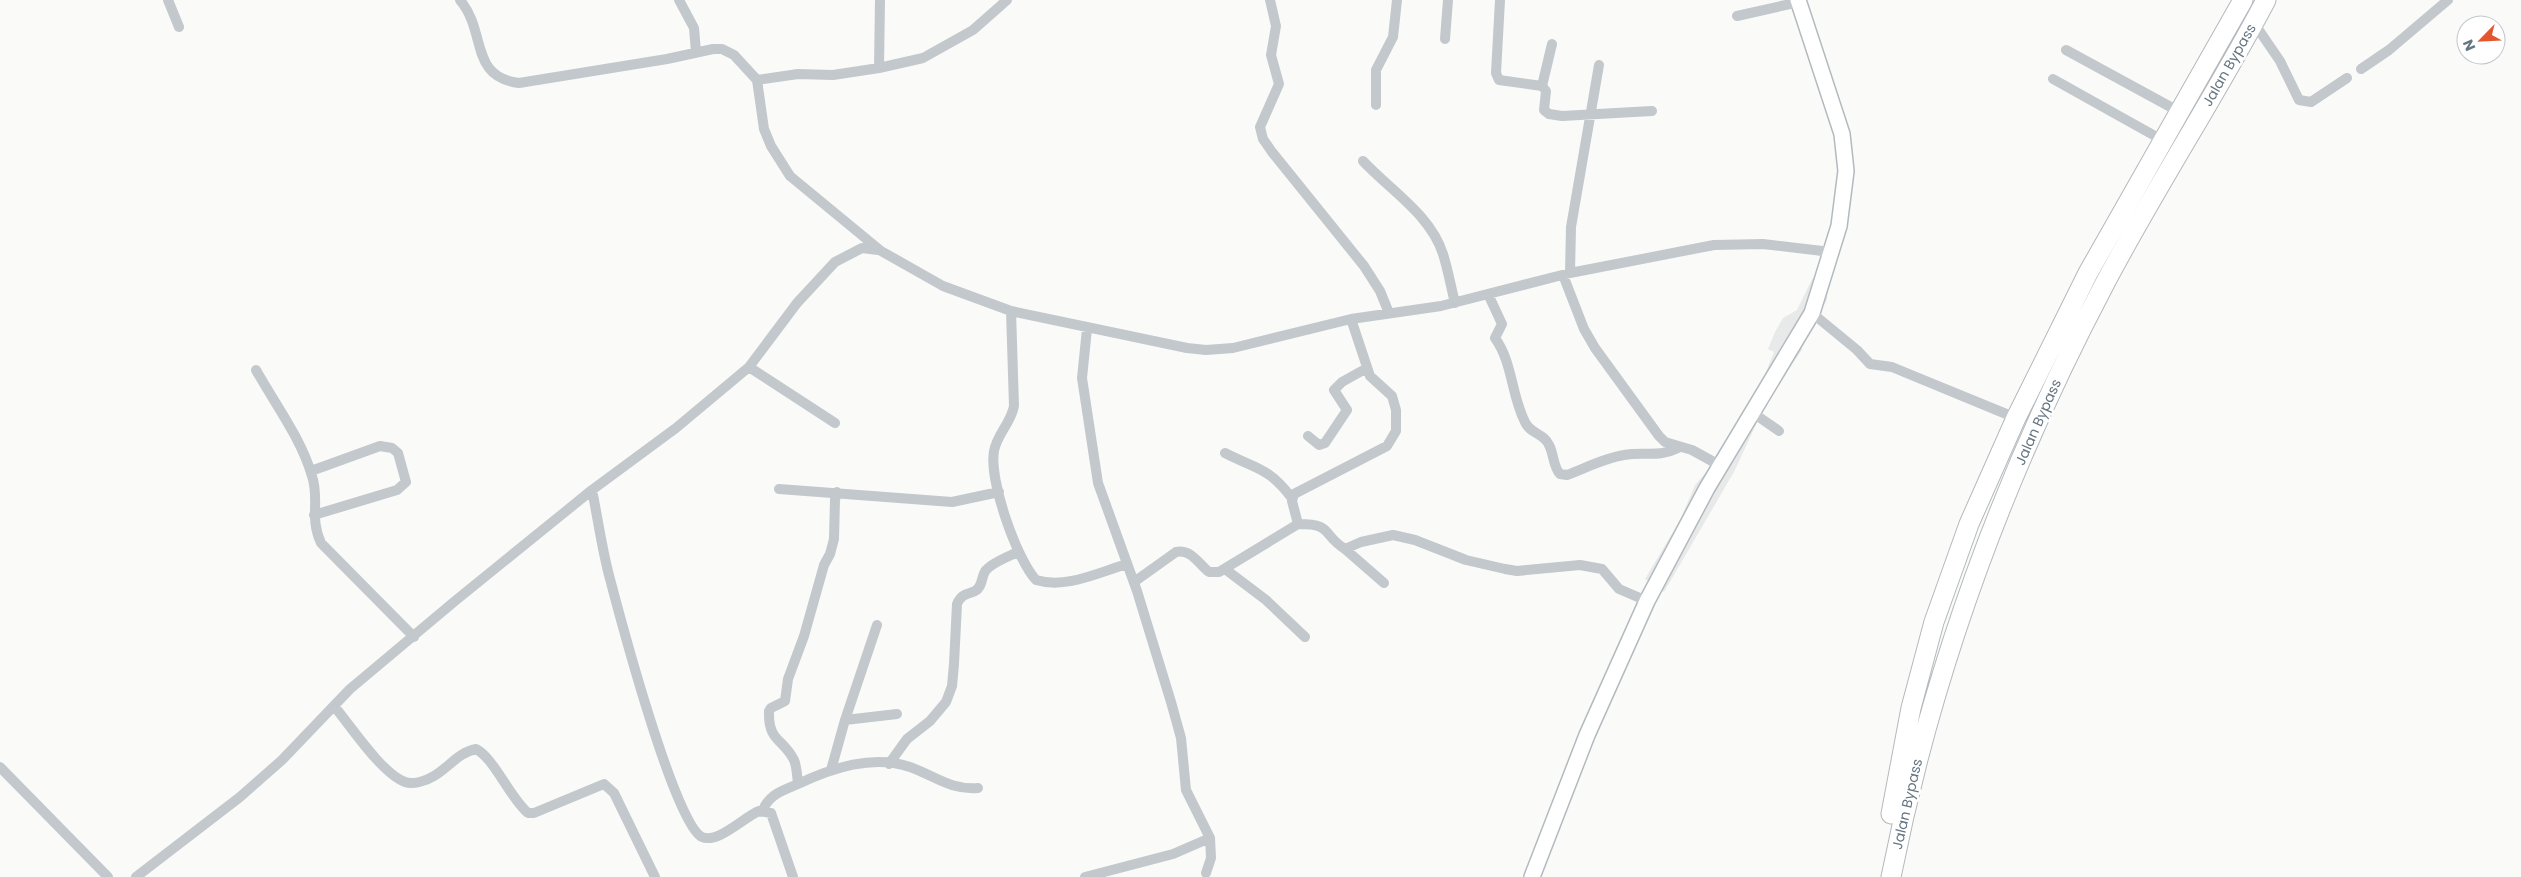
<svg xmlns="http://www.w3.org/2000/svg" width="2521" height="877" font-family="Poppins,sans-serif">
<rect width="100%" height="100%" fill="#fafaf8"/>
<path fill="#e8e9e9" d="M1812,279H1828L1827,300L1801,342L1802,350L1768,399L1734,472L1664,592L1645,579L1680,520L1695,485L1716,461L1759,389L1774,352L1768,349L1775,332L1783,318L1797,310Z"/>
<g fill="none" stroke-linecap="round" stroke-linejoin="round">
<g stroke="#b3babf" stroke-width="18">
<path id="secondary" d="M1532,877L1587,735L1647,601L1707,488L1812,313L1839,226L1846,171L1842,134L1798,0"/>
</g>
<g stroke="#b4b9bd" stroke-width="21">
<path id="highway" d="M1891,814L1911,708L1934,622L1969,524L2016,418L2088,273L2243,0
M1891,877C1932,670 2006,471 2104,285C2155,188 2215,97 2266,0"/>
</g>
<path stroke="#c3c8cc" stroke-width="10" d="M168,0L179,27
M460,0C487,32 469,77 519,83L667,59L713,49H722L734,55L757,80L764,129L771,146L790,176L881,251L943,286L1011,311L1187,348L1206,350L1233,348L1351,319L1441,306L1570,273L1714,245L1763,244L1831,252
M679,0L694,28L696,52
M1270,0L1276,26L1271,55L1279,84L1260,127L1263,139L1272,152L1364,266L1380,291L1389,313
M1500,0L1496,73L1499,80L1542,86L1546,91L1544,110L1549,114L1562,116L1652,111
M1737,16L1799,2
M2254,23L2280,61L2299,100L2311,102L2347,78
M1445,39L1448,0
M2066,50L2178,111
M879,68L880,0
M2361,69L2389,50L2448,0
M2053,79L2164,141
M757,80L798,74L833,75L879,68L923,58L973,30L1007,0
M1542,86L1552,44
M1376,105V70L1393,37L1397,0
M1363,161C1390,190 1430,214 1443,254C1448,270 1451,287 1455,303
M1570,273L1571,227L1599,65
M1563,275L1584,329L1595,348L1659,436L1665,442L1692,450L1721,466
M1488,294L1502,324L1495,338C1513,363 1511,395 1525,422C1530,434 1544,433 1549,445C1554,454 1553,467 1560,474L1567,475C1586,468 1604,458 1624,455C1644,451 1658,458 1678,448
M1011,311L1014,406C1011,423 997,434 994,451C989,480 1016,558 1036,580C1066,589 1097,573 1127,564
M1812,313L1857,350L1870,364L1892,367L1904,372L2016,418
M1087,329L1082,378L1098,483L1137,591L1171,702L1181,738L1186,790L1210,838L1211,858L1206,873
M749,367L835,423
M256,370C275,404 301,438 312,476C320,500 309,517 321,543L414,637
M1753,413L1779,431
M1308,436L1319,445L1325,443L1347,410L1334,390L1342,382L1367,368
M1225,453C1256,469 1268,467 1291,497
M311,471L380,446L392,448L398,453L406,482L397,490L314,515
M779,489L952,502L999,492
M592,490C598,519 602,550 610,579C620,617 675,825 702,837C718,844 744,817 759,811L771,813L793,877
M1298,524L1292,501L1294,494L1387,446L1396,431V410L1392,396L1370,376L1351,319
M1345,549L1384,583
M1225,569L1266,600L1305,637
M1134,582L1176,552C1191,549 1198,563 1209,572H1219L1298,524C1334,524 1321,534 1345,549L1361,542L1393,535L1415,540L1466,560L1505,569L1517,571L1580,565L1602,569L1619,589L1647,601
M334,706C350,725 382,774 405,782C413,785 426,781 434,776C448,768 459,752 476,749C494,758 510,798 528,813H534L604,784L614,793L655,877
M845,720L897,714
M889,764L907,739L930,721L946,702L952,686L954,664L957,604C962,593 967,595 975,591C983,587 981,576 986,570C993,562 1008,557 1017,552
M0,767L108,877
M831,770L845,720L877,625
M798,784C797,776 797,767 794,760C783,738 768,742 769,711L771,708L785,701L788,679L804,636L824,565L830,554L834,539L835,500L837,492
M763,810C769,794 784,790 798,784C832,768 873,754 910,767C935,776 950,790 978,788
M136,877L240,797L282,760L350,689L455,601L592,490L676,428L749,367L797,303L835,262L862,248L878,250
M1085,877L1173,854L1210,838"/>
<use href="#secondary" stroke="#fff" stroke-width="15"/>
<use href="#highway" stroke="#fff" stroke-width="19"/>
</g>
<g text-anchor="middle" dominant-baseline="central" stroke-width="5" stroke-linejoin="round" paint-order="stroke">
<g font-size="14" fill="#657683" stroke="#fff">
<text transform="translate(2229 65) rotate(-60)">Jalan Bypass</text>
<text transform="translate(2038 422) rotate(-66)">Jalan Bypass</text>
<text transform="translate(1907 804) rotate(-77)">Jalan Bypass</text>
</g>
</g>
<g transform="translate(2481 40) rotate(246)"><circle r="24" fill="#ffffff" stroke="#c1c8cd"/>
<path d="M0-4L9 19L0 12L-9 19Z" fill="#e4572e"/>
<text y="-8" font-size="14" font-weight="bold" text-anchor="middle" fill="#657683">N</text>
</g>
</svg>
